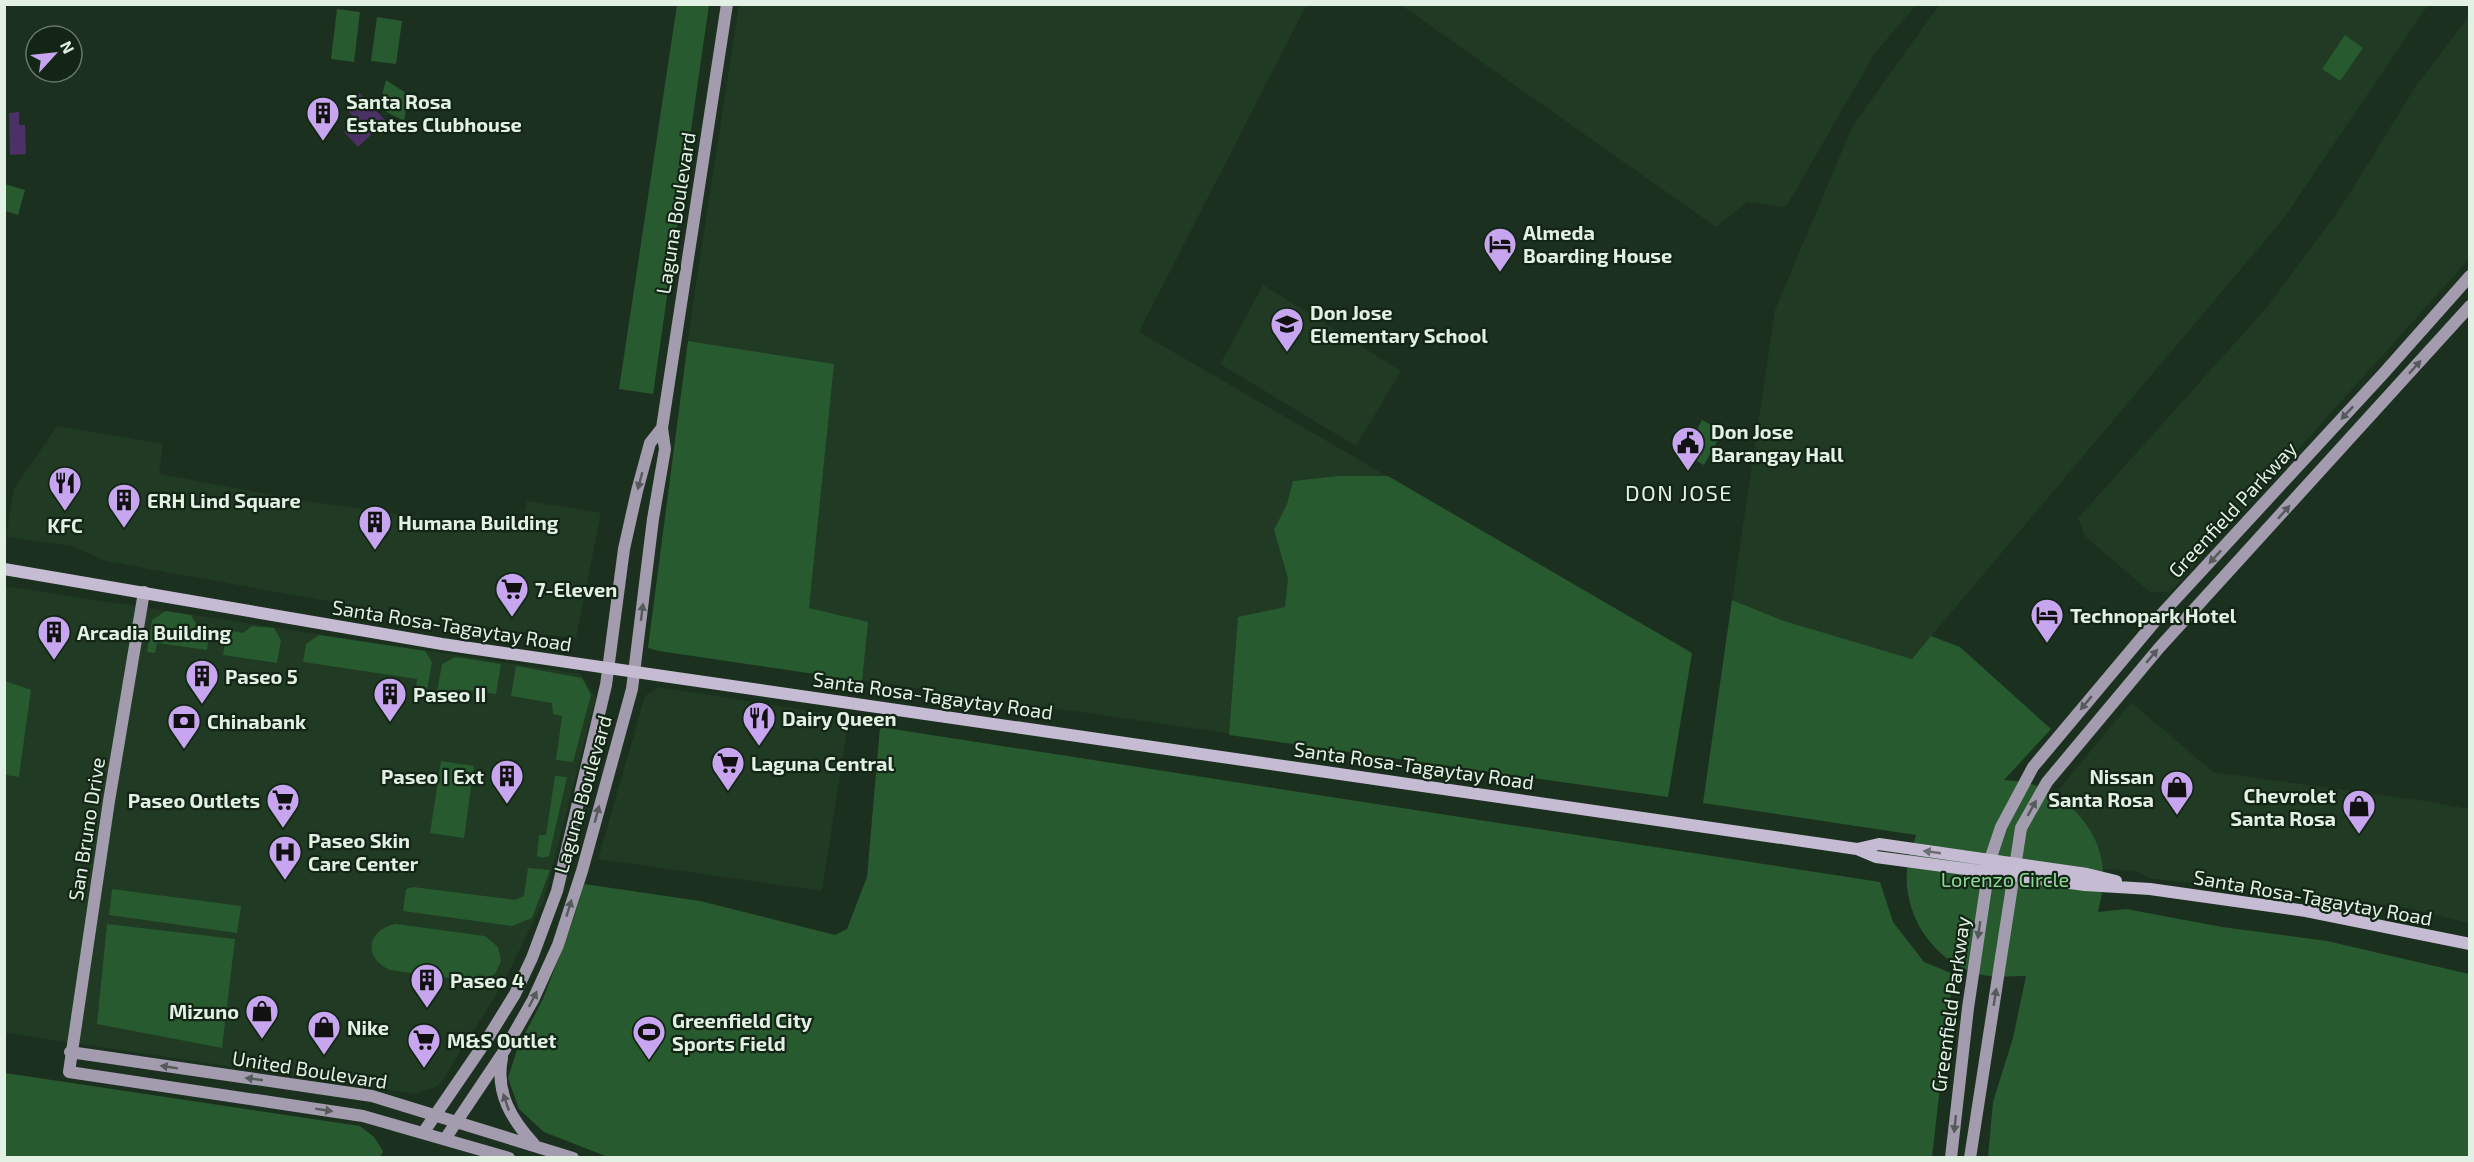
<svg xmlns="http://www.w3.org/2000/svg" width="2474" height="1162" font-family="'Exo 2',sans-serif">
<rect width="100%" height="100%" fill="#1c301f"/>
<path fill="#203a23" d="M1307,4L1139,332L1692,653L1668,797L659,651L648,648L693,303L739,5Z
M1401,5H1916L1875,53L1786,207L1747,202L1716,227Z
M1939,5H2428L2284,218L1912,659L1781,620L1732,600L1775,310L1852,127Z
M2469,16V259L2170,592H2150L2085,536L2078,518L2268,306L2341,207L2416,86Z
M1263,285L1401,371L1356,446L1220,364Z
M57,426L163,444L159,474L313,502L520,531L527,501L601,513L576,638L482,628L293,595L105,561L72,546L6,537L14,489Z
M4,586L580,674L596,697L544,900L503,984L442,1081L436,1087L416,1094L5,1033V775L19,777L31,691L5,681Z
M658,687L849,717L822,891L598,859L645,696Z
M2131,702L2213,772L2419,800L2469,809V923L2407,908L2296,892L2152,879L2136,871L2103,869L2093,835L2068,803L2055,794Z"/>
<path fill="#275a2f" d="M677,5H709L653,394L619,389Z
M337,9L360,12L354,62L331,59Z
M377,17L402,21L396,64L371,61Z
M2345,35L2363,48L2340,81L2322,69Z
M386,80L409,95L404,121L379,108Z
M5,184L25,190L18,215L5,211Z
M688,341L834,364L809,608L868,622L862,681L659,651L648,648Z
M1702,420L1723,431L1704,465L1684,454Z
M1339,476H1388L1692,653L1668,797L1229,735L1238,617L1285,607L1288,578L1274,530L1287,504L1293,481Z
M1732,600L1781,620L1912,659L1931,636L1960,647L2051,729L2004,780C2013,781 2023,781 2031,784C2069,796 2101,831 2103,871C2104,886 2101,899 2098,912L2126,909L2222,927L2327,941L2469,974V1157H1988L1993,1102L2013,1038L2026,976C2008,976 1990,979 1972,972C1928,956 1900,908 1908,862C1909,853 1914,844 1916,835L1703,803Z
M166,611L191,615L196,624L210,627L207,650L157,643L155,653L147,652L152,620Z
M252,626L274,628L281,640L277,663L223,655L227,630L243,633Z
M319,635L425,651L432,662L427,690L416,689L417,679L303,662L306,644Z
M455,657L501,664L496,694L458,689L457,695L437,692L442,664Z
M516,666L582,678L591,695L573,762L556,760L562,716L553,714L552,703L511,696Z
M5,681L31,690L19,777L5,775Z
M880,727L1880,882L1893,922L1924,962L1953,974L1932,1157H608L544,1132L519,1109L508,1078L518,1047L543,999L572,923L584,884L700,901L835,935L847,929L867,877Z
M441,761L474,766L464,838L430,833Z
M555,776L567,777L549,856L542,858L537,856L539,835H546Z
M528,868L550,870L532,918L512,926L403,911L406,889L413,887L515,900L524,896Z
M112,889L241,906L237,933L109,915Z
M107,924L235,939L222,1048L97,1024Z
M396,924L485,936L498,947L501,961L495,974L478,982L390,970C362,958 367,929 396,924Z
M5,1073L360,1126L374,1137L383,1151L380,1158L5,1157Z"/>
<path fill="#4b3165" d="M359,93L386,121L358,147L344,132L357,120L344,107Z
M19,112V125H25L26,154L10,155L9,113Z"/>
<g fill="none" stroke-linecap="round" stroke-linejoin="round">
<path stroke="#a39cae" stroke-width="12" d="M144,592L109,801L69,1072L363,1116L509,1158
M70,1052L372,1096L573,1158
M502,1058C495,1093 512,1120 534,1144
M423,1133L486,1041L515,994L532,958L557,891L606,685L624,549L637,491L650,443L662,428
M445,1139L504,1051L533,1000L558,945L582,871L632,689L653,519L665,449L662,428L727,4
M1951,1158L1968,1008L1990,860L2001,827L2033,767L2158,618L2383,374L2470,276
M1970,1158L2021,828L2047,782L2159,648L2470,306"/>
<path stroke="#c5bbd3" stroke-width="12" d="M4,569L442,644L1857,849L1876,857L2085,885L2150,889L2306,911L2470,944
M1857,849L1879,844L2087,874L2116,881"/>
</g>
<defs><path id="oneway-solid" d="M-6-.8H1V-3.2L6.5 0L1 3.2V.8H-6Z" transform="scale(1.5)"/></defs>
<g fill="#545b5a">
<use href="#oneway-solid" transform="translate(2415 367) rotate(-48)"/>
<use href="#oneway-solid" transform="translate(2347 413) rotate(133)"/>
<use href="#oneway-solid" transform="translate(640 481) rotate(105)"/>
<use href="#oneway-solid" transform="translate(2284 512) rotate(-48)"/>
<use href="#oneway-solid" transform="translate(2215 557) rotate(133)"/>
<use href="#oneway-solid" transform="translate(642 612) rotate(-83)"/>
<use href="#oneway-solid" transform="translate(2152 656) rotate(-50)"/>
<use href="#oneway-solid" transform="translate(2086 703) rotate(130)"/>
<use href="#oneway-solid" transform="translate(2032 808) rotate(-61)"/>
<use href="#oneway-solid" transform="translate(597 814) rotate(-75)"/>
<use href="#oneway-solid" transform="translate(569 908) rotate(-73)"/>
<use href="#oneway-solid" transform="translate(1979 930) rotate(98)"/>
<use href="#oneway-solid" transform="translate(1995 997) rotate(-81)"/>
<use href="#oneway-solid" transform="translate(533 999) rotate(-63)"/>
<use href="#oneway-solid" transform="translate(169 1067) rotate(-171)"/>
<use href="#oneway-solid" transform="translate(254 1079) rotate(-172)"/>
<use href="#oneway-solid" transform="translate(506 1102) rotate(-109)"/>
<use href="#oneway-solid" transform="translate(324 1110) rotate(9)"/>
<use href="#oneway-solid" transform="translate(1955 1124) rotate(96)"/>
</g>
<use fill="#6c7074" href="#oneway-solid" transform="translate(1932 852) rotate(-172)"/>
<defs>
<g id="building-pin" transform="scale(1.725)"><path d="M0 17L-7.5 6A9.5 9.5 0 1 1 7.5 6Z" fill="#c7a6ef" stroke="#132615"/><path d="M-4-6H4V6H1V3H-1V6H-4ZM-2.5-4.3h1.7v1.8h-1.7ZM.8-4.3h1.7v1.8H.8ZM-2.5-1h1.7V.8h-1.7ZM.8-1h1.7V.8H.8Z" fill="#111"/></g>
<g id="hotel-pin" transform="scale(1.725)"><path d="M0 17L-7.5 6A9.5 9.5 0 1 1 7.5 6Z" fill="#c7a6ef" stroke="#132615"/><path d="M-6-4.5h1.5V1H6V5H4.5V3h-9V5H-6ZM-4 0a1.8 1.8 0 1 1 3.6 0ZM.5 0V-2.5h3Q6-2.5 6 0Z" fill="#111"/></g>
<g id="school-pin" transform="scale(1.725)"><path d="M0 17L-7.5 6A9.5 9.5 0 1 1 7.5 6Z" fill="#c7a6ef" stroke="#132615"/><path d="M0-5L7-2L0 1L-7-2ZM-4 1L0 2.5L4 1V4Q0 6-4 4Z" fill="#111"/></g>
<g id="civic-pin" transform="scale(1.725)"><path d="M0 17L-7.5 6A9.5 9.5 0 1 1 7.5 6Z" fill="#c7a6ef" stroke="#132615"/><path d="M-.6-6.5H3V-4.5H.6V-3L4-1V1h2V6H-6V1h2V-1L-.6-3ZM-1.2 2.5V6h2.4V2.5Z" fill="#111"/></g>
<g id="restaurant-pin" transform="scale(1.725)"><path d="M0 17L-7.5 6A9.5 9.5 0 1 1 7.5 6Z" fill="#c7a6ef" stroke="#132615"/><path d="M-5-6h1v4h1v-4h1v4h1v-4h1v5L-1.5 .5V6h-2V.5L-5-1ZM5-6V6H3V1.5H1.5Q1.5-4 5-6Z" fill="#111"/></g>
<g id="supermarket-pin" transform="scale(1.725)"><path d="M0 17L-7.5 6A9.5 9.5 0 1 1 7.5 6Z" fill="#c7a6ef" stroke="#132615"/><path d="M-6-5.5h2.5l.6 2H6L4.5 2H-2.5L-4.4-4H-6ZM-1.5 3.2a1.3 1.3 0 1 0 .1 0ZM3 3.2a1.3 1.3 0 1 0 .1 0Z" fill="#111"/></g>
<g id="bank-pin" transform="scale(1.725)"><path d="M0 17L-7.5 6A9.5 9.5 0 1 1 7.5 6Z" fill="#c7a6ef" stroke="#132615"/><path d="M-6-4H6V4H-6ZM0-2.3a2.3 2.3 0 1 0 0 4.6a2.3 2.3 0 1 0 0-4.6Z" fill="#111"/></g>
<g id="shop-pin" transform="scale(1.725)"><path d="M0 17L-7.5 6A9.5 9.5 0 1 1 7.5 6Z" fill="#c7a6ef" stroke="#132615"/><path d="M-5-2.5h2.3a2.7 3.5 0 0 1 5.4 0H5L5.5 6h-11ZM-1.5-2.5h3a1.5 2.3 0 0 0-3 0Z" fill="#111"/></g>
<g id="hospital-pin" transform="scale(1.725)"><path d="M0 17L-7.5 6A9.5 9.5 0 1 1 7.5 6Z" fill="#c7a6ef" stroke="#132615"/><path d="M-5-5h3v3.5h4V-5h3V5h-3V1.5h-4V5h-3Z" fill="#111"/></g>
<g id="stadium-pin" transform="scale(1.725)"><path d="M0 17L-7.5 6A9.5 9.5 0 1 1 7.5 6Z" fill="#c7a6ef" stroke="#132615"/><path d="M0-5a6.5 5 0 1 0 0 10a6.5 5 0 1 0 0-10ZM-3.5-1.8h7v3.6h-7Z" fill="#111"/></g>
</defs>
<g fill-rule="evenodd">
<use href="#building-pin" x="323" y="113"/>
<use href="#hotel-pin" x="1500" y="244"/>
<use href="#school-pin" x="1287" y="324"/>
<use href="#civic-pin" x="1688" y="443"/>
<use href="#restaurant-pin" x="65" y="483"/>
<use href="#building-pin" x="124" y="500"/>
<use href="#building-pin" x="375" y="522"/>
<use href="#supermarket-pin" x="512" y="589"/>
<use href="#hotel-pin" x="2047" y="615"/>
<use href="#building-pin" x="54" y="632"/>
<use href="#building-pin" x="202" y="676"/>
<use href="#building-pin" x="390" y="694"/>
<use href="#restaurant-pin" x="759" y="718"/>
<use href="#bank-pin" x="184" y="721"/>
<use href="#supermarket-pin" x="728" y="763"/>
<use href="#building-pin" x="507" y="776"/>
<use href="#shop-pin" x="2177" y="787"/>
<use href="#supermarket-pin" x="283" y="800"/>
<use href="#shop-pin" x="2359" y="806"/>
<use href="#hospital-pin" x="285" y="852"/>
<use href="#building-pin" x="427" y="980"/>
<use href="#shop-pin" x="262" y="1011"/>
<use href="#shop-pin" x="324" y="1027"/>
<use href="#stadium-pin" x="649" y="1032"/>
<use href="#supermarket-pin" x="424" y="1040"/>
</g>
<g text-anchor="middle" dominant-baseline="central" stroke-width="4.5" stroke-linejoin="round" paint-order="stroke">
<g font-size="20" font-weight="bold" fill="#e3f0e4" stroke="#132615" text-anchor="start">
<text x="346" y="101">Santa Rosa<tspan x="346" dy="23">Estates Clubhouse</tspan></text>
<text x="1523" y="232">Almeda<tspan x="1523" dy="23">Boarding House</tspan></text>
<text x="1310" y="312">Don Jose<tspan x="1310" dy="23">Elementary School</tspan></text>
<text x="1711" y="431">Don Jose<tspan x="1711" dy="23">Barangay Hall</tspan></text>
<text x="147" y="500">ERH Lind Square</text>
<text x="398" y="522">Humana Building</text>
<text x="65" y="525" text-anchor="middle">KFC</text>
<text x="535" y="589">7-Eleven</text>
<text x="2070" y="615">Technopark Hotel</text>
<text x="77" y="632">Arcadia Building</text>
<text x="225" y="676">Paseo 5</text>
<text x="413" y="694">Paseo II</text>
<text x="782" y="718">Dairy Queen</text>
<text x="207" y="721">Chinabank</text>
<text x="751" y="763">Laguna Central</text>
<text x="484" y="776" text-anchor="end">Paseo I Ext</text>
<text x="2154" y="776" text-anchor="end">Nissan<tspan x="2154" dy="23">Santa Rosa</tspan></text>
<text x="2336" y="795" text-anchor="end">Chevrolet<tspan x="2336" dy="23">Santa Rosa</tspan></text>
<text x="260" y="800" text-anchor="end">Paseo Outlets</text>
<text x="308" y="840">Paseo Skin<tspan x="308" dy="23">Care Center</tspan></text>
<text x="450" y="980">Paseo 4</text>
<text x="239" y="1011" text-anchor="end">Mizuno</text>
<text x="672" y="1020">Greenfield City<tspan x="672" dy="23">Sports Field</tspan></text>
<text x="347" y="1027">Nike</text>
<text x="447" y="1040">M&amp;S Outlet</text>
</g>
<g font-size="20" fill="#e3f0e4" stroke="#132615">
<text transform="translate(675 213) rotate(-81)">Laguna Boulevard</text>
<text transform="translate(2232 509) rotate(-47)">Greenfield Parkway</text>
<text transform="translate(452 625) rotate(9)">Santa Rosa-Tagaytay Road</text>
<text transform="translate(933 695) rotate(8)">Santa Rosa-Tagaytay Road</text>
<text transform="translate(1414 765) rotate(8)">Santa Rosa-Tagaytay Road</text>
<text transform="translate(582 794) rotate(-74)">Laguna Boulevard</text>
<text transform="translate(86 829) rotate(-81)">San Bruno Drive</text>
<text transform="translate(2313 897) rotate(10)">Santa Rosa-Tagaytay Road</text>
<text transform="translate(1950 1004) rotate(-82)">Greenfield Parkway</text>
<text transform="translate(310 1069) rotate(9)">United Boulevard</text>
</g>
<g font-size="20" fill="#8cd996" stroke="#132615">
<text x="2005" y="879">Lorenzo Circle</text>
</g>
<g font-size="22" letter-spacing="1.5" fill="#e3f0e4" stroke="#132615">
<text x="1679" y="492">DON JOSE</text>
</g>
</g>
<rect width="2474" height="1162" fill="none" stroke="#e3f0e4" stroke-width="12"/>
<g transform="translate(54 54) rotate(63)"><circle r="28" fill="#132615" stroke="#667768" stroke-width="1.5"/>
<path d="M0-4.5L10 22L0 15L-10 22Z" fill="#c7a6ef"/>
<text y="-9" font-size="16" font-weight="bold" text-anchor="middle" fill="#e3f0e4">N</text>
</g>
</svg>
